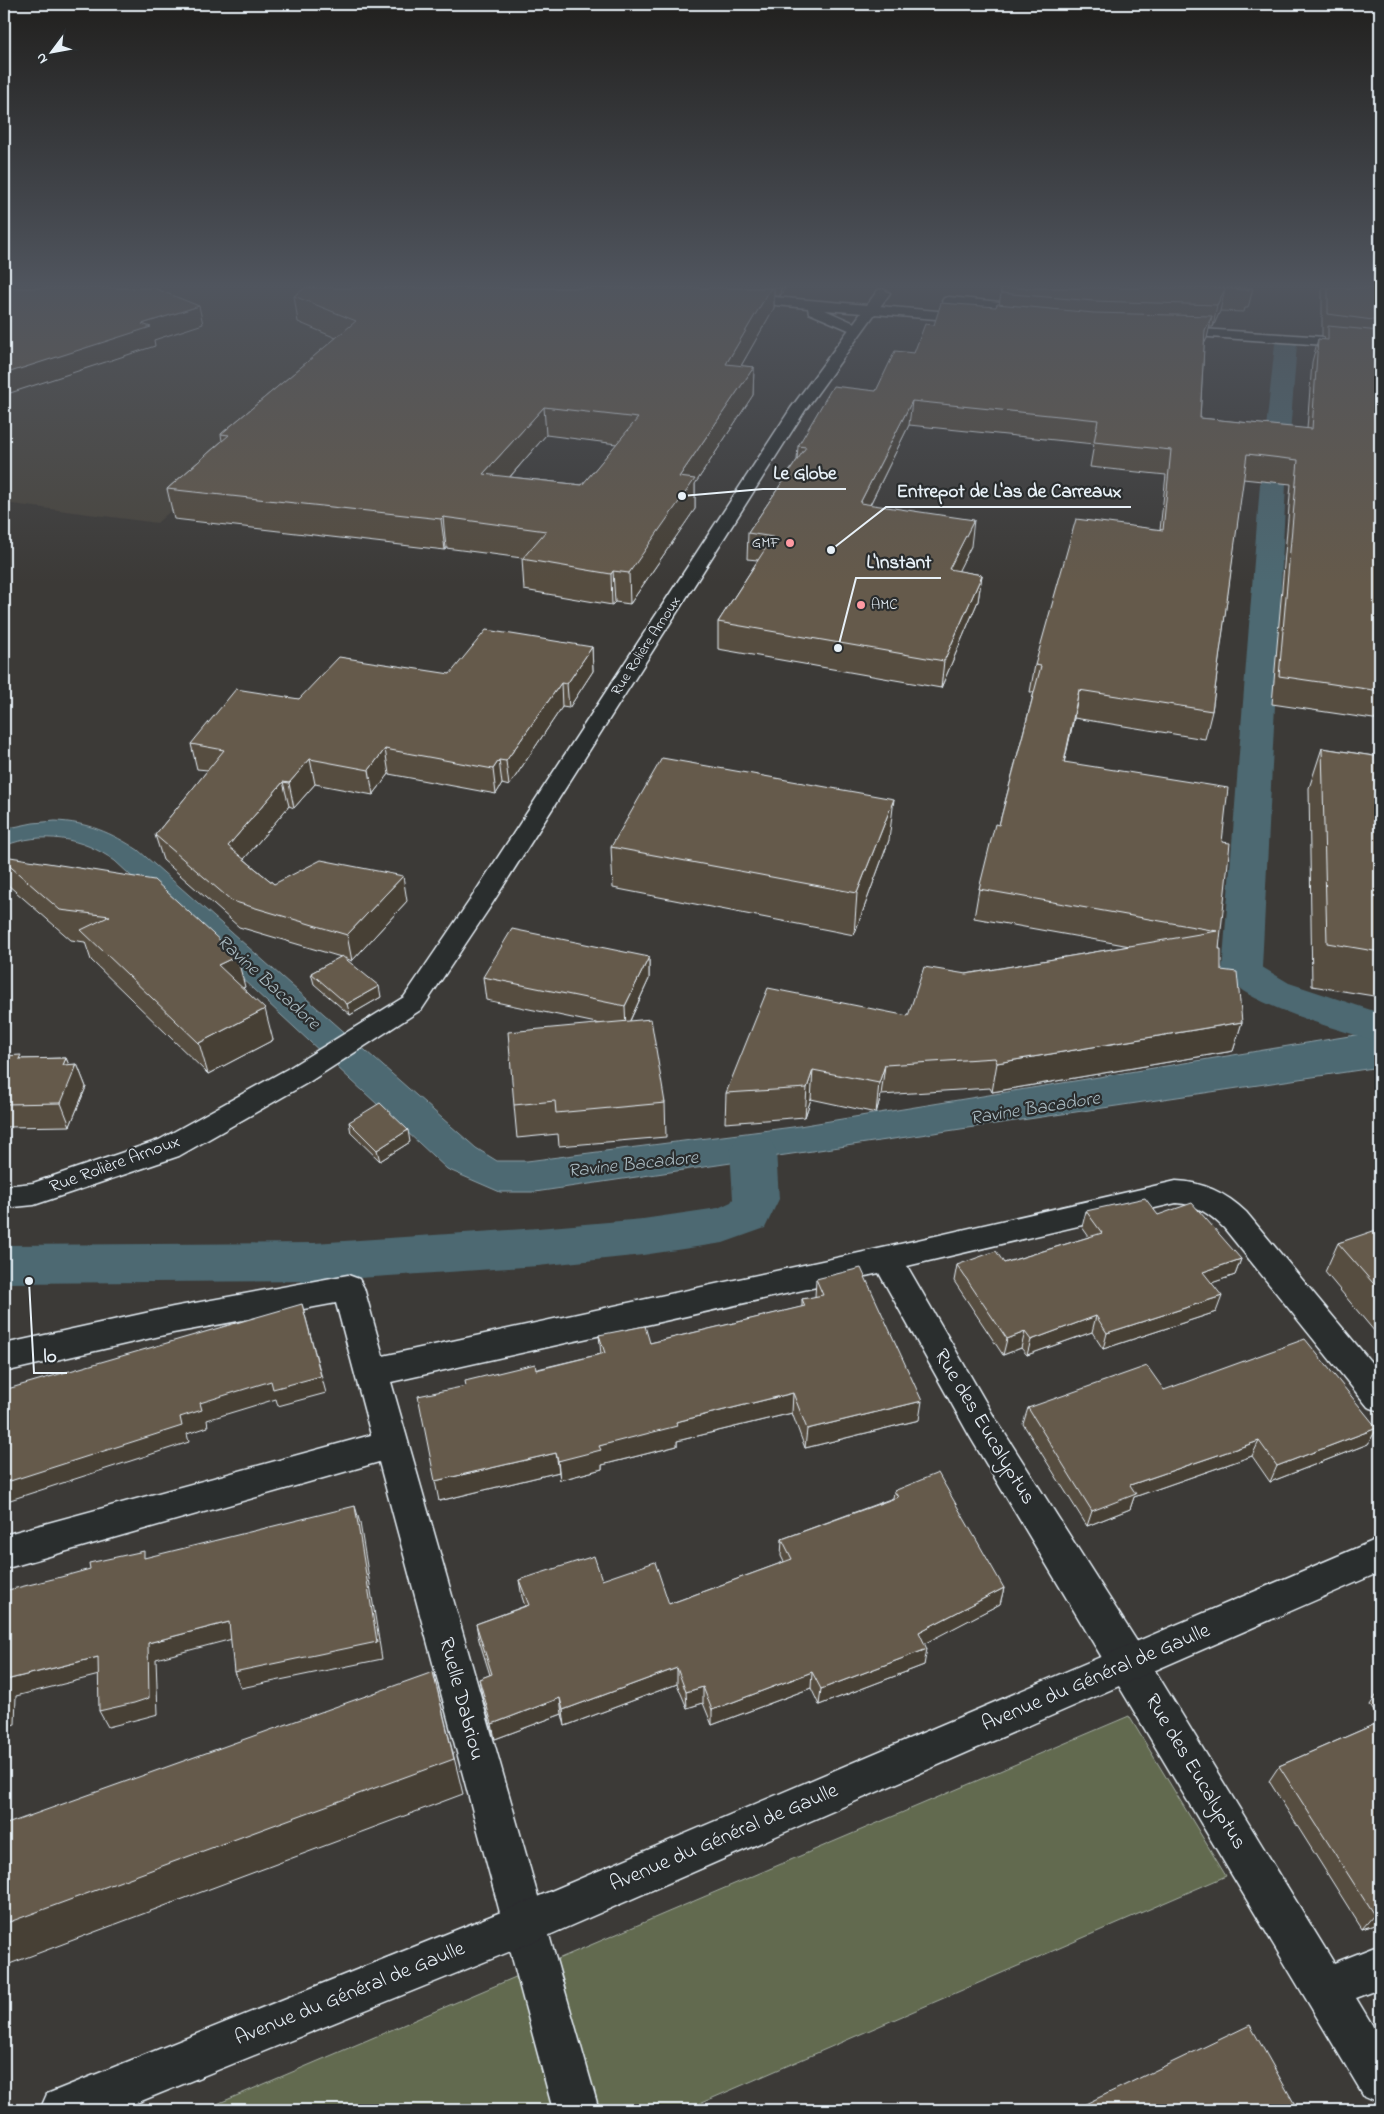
<svg xmlns="http://www.w3.org/2000/svg" width="1384" height="2114" font-family="'Indie Flower',sans-serif">
<rect width="100%" height="100%" fill="#3c3a37"/>
<filter id="ink" filterUnits="userSpaceOnUse"><feTurbulence type="fractalNoise" baseFrequency=".02" numOctaves="2"/><feDisplacementMap in="SourceGraphic" scale="10" xChannelSelector="R" yChannelSelector="G"/><feConvolveMatrix kernelMatrix="1 2 1 2 8 2 1 2 1" color-interpolation-filters="sRGB"/></filter>
<g filter="url(#ink)">
<path fill="#48443d" d="M4,288H422L157,523L4,503Z"/>
<path fill="#626a50" stroke="#a5aea4" d="M1129,1716L1226,1876L685,2110H203Z"/>
<path fill="#4d6972" stroke="#8b9fa8" d="M55,821C87,822 112,833 138,850L476,1148L497,1161H527L793,1127L1380,1031V1067L535,1192H500L447,1169L115,861C82,837 42,831 4,846V829L33,823Z"/>
<g fill="none" stroke-linecap="round" stroke-linejoin="round">
<path fill="#4d6972" fill-rule="evenodd" d="M1286,337L1294,339L1297,344L1286,484L1262,967L1289,983L1380,1013V1042C1342,1031 1242,1004 1222,972L1260,484L1275,344L1278,339Z
M753,1133L769,1138L776,1150L779,1199L765,1228L723,1243L643,1255L538,1266L314,1281L4,1283V1245L314,1243L538,1228L643,1219L718,1208L731,1202L733,1199L730,1150L737,1138Z"/>
<g stroke="#e8f1f8" stroke-width="3">
<path id="minor" d="M1176,1181C1203,1182 1226,1193 1246,1212L1380,1373V1411L1368,1407L1224,1228C1210,1214 1196,1204 1176,1203L907,1266L993,1415L1143,1651L1334,1963L1380,1945V1989L1356,1998L1380,2038V2103L1364,2096L969,1435L879,1273L391,1382L599,2110H553L379,1462L4,1569V1535L371,1435L336,1303L173,1333L4,1372V1344L173,1307L348,1275L359,1279L364,1288L383,1356L887,1247Z"/>
</g>
<g stroke="#e8f1f8" stroke-width="3">
<path id="tertiary" d="M883,289L890,293L806,409L490,907L422,1009L309,1082L179,1156L34,1205L4,1208V1186L33,1183L159,1140L289,1068L404,997L468,903L791,408L878,290Z"/>
</g>
<g stroke="#e8f1f8" stroke-width="3">
<path id="secondary" d="M1380,1538V1572L538,1940L119,2110H40L47,2094L516,1906Z"/>
</g>
<g stroke="#e8f1f8" stroke-width="3">
<path id="primary" d="M737,294L973,314L980,318L973,322L825,310L861,326L863,329L861,332L856,333L809,313L808,308L732,301L730,298Z
M949,297L1033,305L1040,309L1033,313L944,304L942,301L944,298Z
M1171,327L1325,337L1380,344V352L1325,345L1166,334L1164,331L1166,328Z"/>
</g>
<use href="#minor" fill="#2a2d2e" fill-rule="evenodd"/>
<use href="#tertiary" fill="#2a2d2e" fill-rule="evenodd"/>
<use href="#secondary" fill="#2a2d2e" fill-rule="evenodd"/>
<use href="#primary" fill="#2a2d2e" fill-rule="evenodd"/>
</g>
<path fill="#574d41" stroke="#e8f1f8" fill-rule="evenodd" d="M305,288H785L780,296H774V308L741,366L754,367L753,395L695,484V509L630,604L615,602L612,605L524,590L522,558L446,548L445,550L174,519L167,489L222,441L221,434L336,338L298,322L294,296ZM546,435L617,444L582,485L510,477Z
M1002,288H1253L1248,308H1245L1244,312L1220,311L1213,327H1209L1207,338L1204,344L1200,418L1307,429L1312,362L1318,339L1324,340L1325,337L1322,336V288H1380V720L1272,704L1291,484L1243,479L1212,711L1205,739L1074,718L1064,762L1222,842L1219,949L1221,970L1242,1022L1233,1051L992,1092L990,1088L881,1095L876,1113L811,1099L805,1117L725,1123L726,1093L908,1016L966,974L1130,946L974,918L979,889L999,825L1034,692H1030L1035,665L1160,530L1166,475L1090,467L1094,444L909,425L870,505L971,546L958,571L982,575L978,601L941,688L718,649V622L758,560L747,559L748,533L797,460L798,446L876,391L914,353L934,325L996,307L999,305Z
M592,647L593,671L569,708L562,707L509,786L502,784L496,794L389,774L373,795L315,784L294,808L289,806L244,859L274,884L407,901L352,961L345,958L381,997L350,1015L314,984L311,973L341,957L239,927L163,860L155,835L208,770L197,769L191,744L299,699L450,674Z
M1322,748L1380,757V997L1312,986L1309,788Z
M889,840L854,935L613,888L611,847Z
M4,856L245,987L243,988L273,1040L208,1074L91,960L85,942L71,940L8,885L4,874Z
M649,957V979L630,1021L665,1103L666,1137L559,1146L558,1134L517,1138L514,1105L601,1024L486,1000L483,977Z
M4,1056L23,1059L66,1058L69,1065L77,1064L86,1087L70,1126L4,1127Z
M349,1122L410,1142L380,1161L351,1133Z
M1086,1211L1158,1215L1241,1259L1235,1275L1211,1283L1216,1312L1103,1349L1092,1332L1027,1355L1021,1348L1003,1355L954,1281L957,1265L1004,1263L1089,1237L1082,1227Z
M1380,1231V1338L1325,1272L1338,1243Z
M816,1279L919,1420L805,1448L792,1413L677,1441V1446L602,1465V1469L560,1480L559,1472L439,1501L466,1386L601,1354L599,1335L650,1343L802,1307V1299L815,1297Z
M1164,1390L1377,1428L1368,1444L1270,1482L1252,1456L1134,1497L1130,1509L1087,1526L1023,1424L1028,1408Z
M894,1491L1004,1588L1000,1604L924,1643V1665L819,1705L811,1688L712,1725L703,1703L687,1708L677,1684L565,1726L562,1714L495,1739L482,1695L479,1679L490,1675L479,1640L476,1624L525,1606L522,1597L519,1580H602L669,1604L784,1562L781,1556L782,1539L893,1498Z
M1380,1690V1721L1370,1705Z
M1380,1722V1923L1362,1929L1269,1781L1279,1766Z"/>
<path fill="#473f35" stroke="#e8f1f8" d="M771,288H774V308L726,392V364Z
M781,288H785L780,296Z
M1225,289L1220,311L1213,327L1217,305Z
M199,306L203,324L154,340L155,346L4,395V374L142,324Z
M1212,316L1207,338L1200,352L1205,330Z
M754,367L753,395L695,484V509L630,604L629,573L679,477Z
M912,401L909,425L858,529L860,503Z
M544,407L546,435L486,504L483,474Z
M443,517L446,548L445,550L441,519Z
M974,520L971,546L946,596L949,569Z
M613,571L615,602L612,605L611,574Z
M982,575L978,601L941,688L944,661Z
M592,647L593,671L569,708L567,684Z
M561,683L562,707L509,786L506,761Z
M1079,690L1074,718L1058,790L1064,762Z
M385,749L389,774L373,795L369,770Z
M310,759L315,784L294,808L289,783Z
M499,760L502,784L496,794L493,769Z
M283,782L289,806L234,871L228,846Z
M894,799L889,840L854,935L857,893Z
M403,876L407,901L352,961L347,935Z
M237,956L245,987L226,996L218,965Z
M649,957V979L626,1029L625,1006Z
M379,986L381,997L350,1015L347,1004Z
M265,1009L273,1040L208,1074L199,1043Z
M1242,1022L1233,1051L992,1092L997,1063Z
M66,1058L73,1075L77,1064L86,1087L70,1126L61,1103L63,1065Z
M885,1065L881,1095L876,1113L879,1083Z
M813,1070L811,1099L805,1117L807,1088Z
M408,1130L410,1142L380,1161L377,1150Z
M1241,1259L1235,1275L1197,1288L1203,1272Z
M1222,1296L1216,1312L1103,1349L1107,1333Z
M302,1304L326,1393L278,1406L276,1399L207,1420L208,1427L187,1434L189,1442L4,1502V1483L180,1417L200,1403Z
M1096,1316L1092,1332L1027,1355L1031,1340Z
M1025,1332L1021,1348L1003,1355L1007,1339Z
M793,1393L792,1413L677,1441V1446L602,1465V1469L560,1480L558,1461L599,1446L676,1422Z
M922,1401L919,1420L805,1448L807,1429Z
M1377,1428L1368,1444L1270,1482L1277,1466Z
M1259,1441L1252,1456L1134,1497L1130,1509L1087,1526L1092,1511L1130,1485Z
M556,1453L559,1472L439,1501L435,1481Z
M355,1506L360,1523L382,1659L241,1688L234,1672Z
M1004,1588L1000,1604L916,1648L919,1632Z
M229,1622L236,1638L156,1659L158,1714L143,1718L108,1727L99,1711L148,1643Z
M927,1649L924,1665L819,1705L821,1689Z
M98,1657L107,1673L16,1696L15,1724L4,1727V1708L6,1680Z
M677,1668V1684L565,1726L563,1710Z
M433,1672L463,1794L4,1966V1924Z
M812,1672L811,1688L712,1725V1710Z
M703,1687V1703L687,1708L686,1692Z
M560,1698L562,1714L495,1739L492,1724Z
M1380,1913V1923L1362,1929L1374,1915Z"/>
<path fill="#655a4c" stroke="#e8f1f8" fill-rule="evenodd" d="M4,288H154L199,306L142,324L151,327L4,374Z
M305,288H771L726,364L754,367L679,477L695,479L629,573L613,571L611,574L522,559L546,531L443,517L441,519L167,489L229,435L221,434L356,321L294,296ZM544,407L638,418L582,485L483,474Z
M1002,288H1249V290L1225,289L1217,305L1094,301L1000,293Z
M1328,288H1380V321L1328,314Z
M941,303L996,307L997,304L1094,313L1212,316L1205,330L1200,418L1312,429L1318,339L1328,340V326L1380,331V691L1279,676L1298,460L1247,454L1212,711L1079,690L1064,762L1228,788L1222,842L1230,843L1219,949H1221V970L1237,972L1242,1022L997,1063L995,1058L885,1065L879,1083L813,1070L807,1088L726,1093L768,988L908,1016L924,967L966,974L1217,931L979,889L995,824L999,825L1041,666L1035,665L1076,519L1163,530L1171,450L1094,442L1098,420L912,401L860,503L974,520L949,569L982,575L944,661L718,622L773,537L748,533L806,447L798,446L833,386L876,391L895,351L914,353L925,324L934,325Z
M486,630L592,647L567,684L561,683L506,761L499,760L493,769L385,749L369,770L310,759L289,783L283,782L228,846L274,884L321,860L403,876L347,935L232,901L155,835L224,750L191,744L236,689L299,699L339,657L450,674Z
M1322,748L1380,757V952L1327,943Z
M662,758L894,799L857,893L611,847Z
M4,856L154,880L237,956L218,965L265,1009L199,1043L81,930L110,916L60,910L4,861Z
M512,929L649,957L625,1006L483,977Z
M342,956L379,986L347,1004L311,973Z
M651,1019L665,1103L556,1113L555,1101L514,1105L508,1032Z
M21,1055L19,1059L66,1058L63,1065L77,1064L61,1103L4,1104V1056Z
M380,1103L408,1130L377,1150L349,1122Z
M1145,1198L1158,1215L1192,1203L1241,1259L1203,1272L1222,1296L1107,1333L1096,1316L1031,1340L1025,1332L1007,1339L957,1265L996,1251L1004,1263L1102,1233L1086,1211Z
M1379,1229L1380,1231V1291L1338,1243Z
M861,1268L922,1401L807,1429L793,1393L676,1422L677,1426L599,1446L601,1450L558,1461L556,1453L435,1481L418,1396L466,1386L465,1381L535,1364L536,1370L605,1353L599,1335L645,1326L650,1343L805,1306L802,1299L823,1295L816,1279Z
M302,1304L321,1376L273,1389L271,1381L200,1403L202,1410L180,1417L182,1426L4,1483V1390Z
M1305,1339L1377,1428L1277,1466L1259,1441L1130,1485L1136,1494L1092,1511L1028,1408L1147,1366L1164,1390Z
M938,1473L1004,1588L919,1632L927,1649L821,1689L812,1672L712,1710L703,1687L686,1692L677,1668L563,1710L560,1698L492,1724L479,1679L492,1674L476,1624L529,1605L519,1580L594,1556L602,1580L655,1562L669,1604L792,1559L782,1539L898,1497L894,1491Z
M355,1506L377,1642L234,1672L229,1622L148,1643L149,1698L134,1703L99,1711L98,1657L6,1680L5,1708H4V1591L61,1577L90,1569L89,1563L144,1551V1558Z
M433,1672L454,1759L4,1924V1825Z
M1380,1722V1913L1374,1915L1279,1766Z
M1250,2025L1298,2110H1073Z"/>
</g>
<linearGradient id="sky" x2="0" y2="1"><stop stop-color="#21201e"/><stop offset="0.49" stop-color="#50555e"/><stop offset="1" stop-color="#50555e" stop-opacity="0"/></linearGradient>
<rect width="1384" height="583" fill="url(#sky)"/>
<g fill="#ff9aa2" stroke="#2a2d2e" stroke-width="2">
<circle cx="790" cy="543" r="5"/>
<circle cx="861" cy="605" r="5"/>
</g>
<g text-anchor="middle" dominant-baseline="central" stroke-width="4.5" stroke-linejoin="round" paint-order="stroke">
<g font-size="15" fill="#e8f1f8" stroke="#2a2d2e" text-anchor="end">
<text x="780" y="543">GMF</text>
<text x="871" y="605" text-anchor="start">AMC</text>
</g>
<g font-size="15" fill="#e8f1f8" stroke="#2a2d2e">
<text transform="translate(646 646) rotate(-57)">Rue Rolière Arnoux</text>
</g>
<g font-size="18" fill="#e8f1f8" stroke="#2a2d2e">
<text transform="translate(115 1165) rotate(-20)">Rue Rolière Arnoux</text>
</g>
<g font-size="19" font-style="italic" fill="#aabbc2" stroke="#2a2d2e">
<text transform="translate(268 983) rotate(42)">Ravine Bacadore</text>
<text transform="translate(1035 1109) rotate(-9)">Ravine Bacadore</text>
<text transform="translate(633 1165) rotate(-6)">Ravine Bacadore</text>
</g>
<g font-size="21" fill="#e8f1f8" stroke="#2a2d2e">
<text transform="translate(984 1427) rotate(59)">Rue des Eucalyptus</text>
<text transform="translate(1096 1678) rotate(-23)">Avenue du Général de Gaulle</text>
<text transform="translate(461 1699) rotate(75)">Ruelle Dabriou</text>
<text transform="translate(1195 1772) rotate(59)">Rue des Eucalyptus</text>
<text transform="translate(724 1838) rotate(-23)">Avenue du Général de Gaulle</text>
<text transform="translate(350 1994) rotate(-22)">Avenue du Général de Gaulle</text>
</g>
</g>
<path fill="none" stroke="#e8f1f8" stroke-width="2" d="M682 496L763 489H846M831 550L886 507H1131M838 648L856 578H941M29 1281L34 1373H67"/>
<g fill="#e8f1f8" stroke="#2a2d2e" stroke-width="2">
<circle cx="682" cy="496" r="5"/>
<circle cx="831" cy="550" r="5"/>
<circle cx="838" cy="648" r="5"/>
<circle cx="29" cy="1281" r="5"/>
</g>
<g font-size="19" text-anchor="middle" font-weight="bold" fill="#e8f1f8" stroke="#2a2d2e" stroke-width="4.5" stroke-linejoin="round" paint-order="stroke">
<text x="805" y="479">Le Globe</text>
<text x="1009" y="497">Entrepot de L'as de Carreaux</text>
<text x="899" y="568">L'Instant</text>
<text x="50" y="1362">lo</text>
</g>
<rect width="1384" height="2114" fill="none" stroke="#2a2d2e" stroke-width="20"/>
<rect x="10" y="10" width="1364" height="2094" fill="none" stroke="#e8f1f8" stroke-width="2" filter="url(#ink)"/>
<g transform="translate(52 52) rotate(238)" stroke="#2a2d2e" stroke-width="4" paint-order="stroke">
<path d="M0-4L9 19L0 12L-9 19Z" fill="#e8f1f8"/>
<text y="-8" font-size="14" font-weight="bold" text-anchor="middle" fill="#e8f1f8">N</text>
</g>
</svg>
